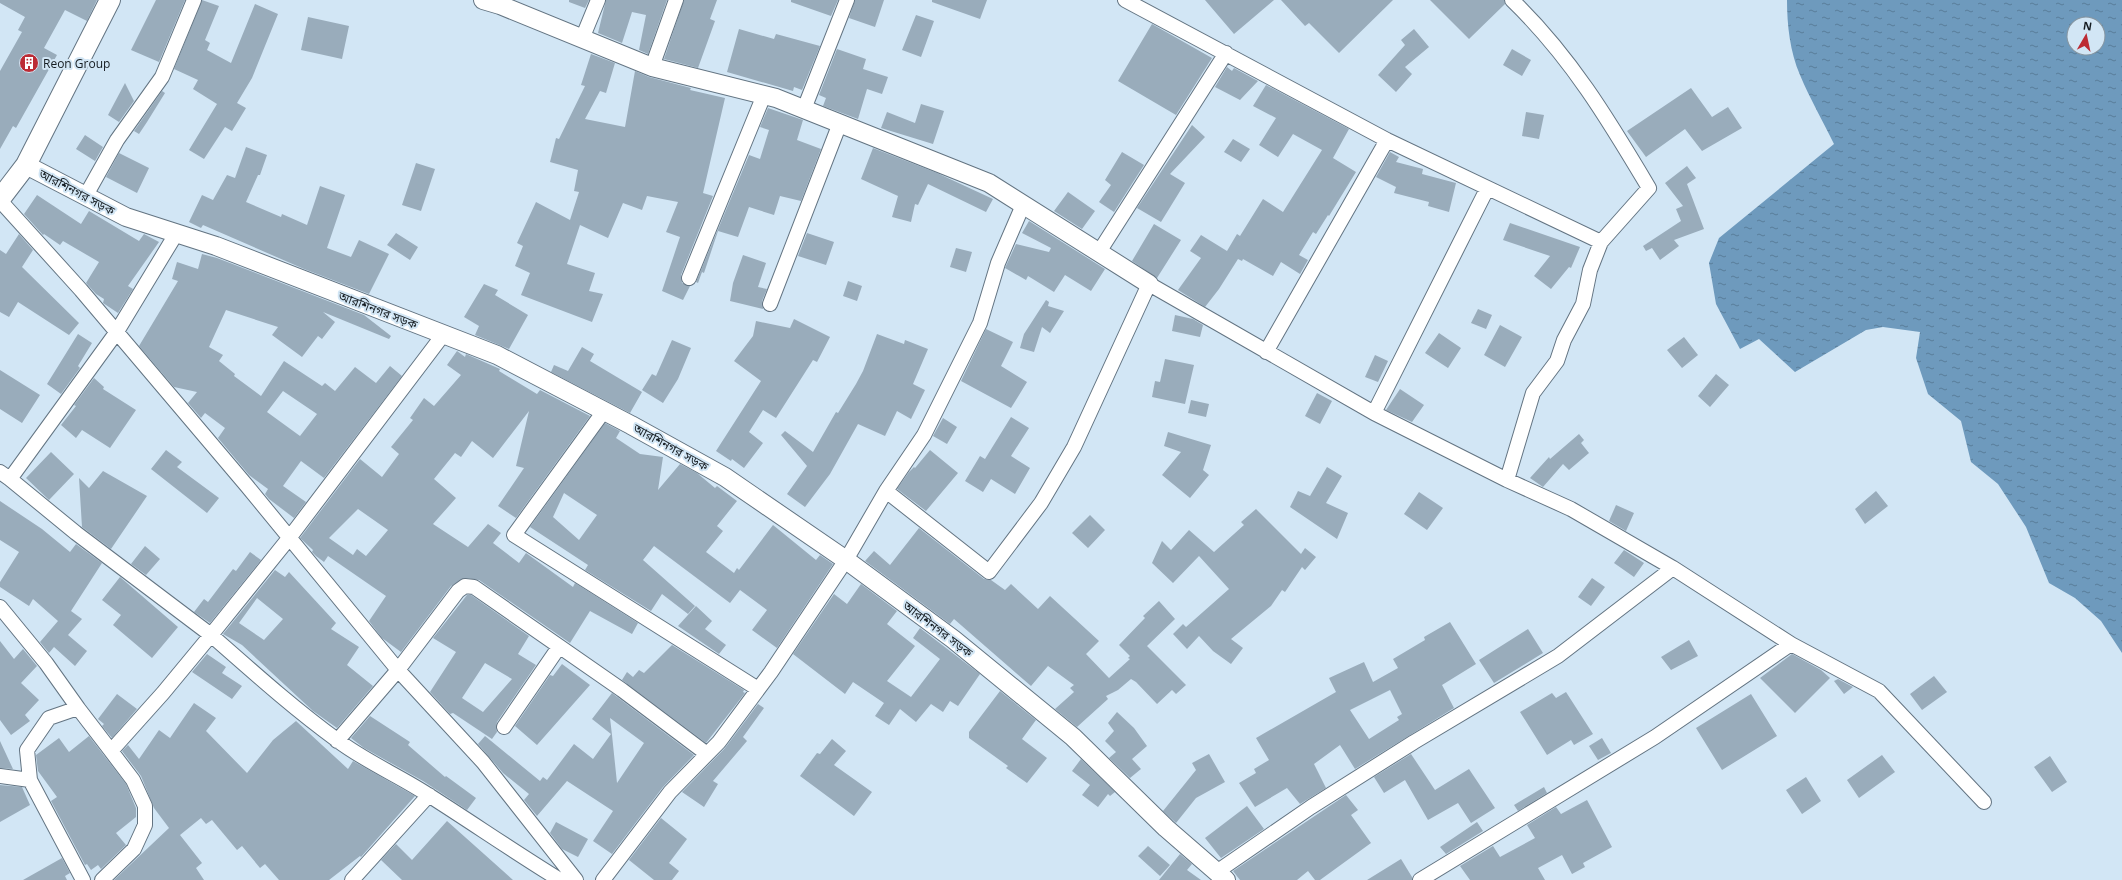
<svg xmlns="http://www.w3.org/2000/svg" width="2122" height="880" font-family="'Open Sans','Noto Sans Bengali',sans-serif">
<defs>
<pattern id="water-ripples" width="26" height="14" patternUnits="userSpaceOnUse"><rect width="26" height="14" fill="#6e9abd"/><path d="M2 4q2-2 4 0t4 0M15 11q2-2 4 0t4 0" fill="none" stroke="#597d99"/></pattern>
</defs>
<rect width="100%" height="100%" fill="#d2e6f5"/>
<path fill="url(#water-ripples)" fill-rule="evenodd" d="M1787,0H2122V653L2101,621L2075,598L2049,583L2026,527L1998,484L1971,462L1961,421L1928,394L1916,358L1920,332L1883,327L1866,330L1795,372L1759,339L1740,349L1716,304L1709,263L1719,238L1834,144C1823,121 1810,99 1800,75C1790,52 1787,25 1787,0ZM2074,24H2098V48H2074Z"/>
<path fill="#99acbb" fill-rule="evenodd" d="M0,0H97L87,21L65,10L44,48L57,55L16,128L13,126L0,149V71L22,32L18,30L25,17L0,3Z
M156,0H185L159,62L131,50Z
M202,0L219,6L205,40L210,43L207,50L231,63L255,4L278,14L252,78L237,103L246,108L232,131L225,127L204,159L189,150L217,104L193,89L198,80L174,69Z
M569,0H589L585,8L569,2Z
M606,0H667L648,54L639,50L646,15L632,12L622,43L598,33Z
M684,0H717L710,19L715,21L698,68L664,59Z
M791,0H838L831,16L791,2Z
M855,0H884L875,27L849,18Z
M932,0H987L980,19L932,2Z
M1205,0H1274L1234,34Z
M1281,0H1393L1339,53L1309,23L1305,26Z
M1430,0H1504L1505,4L1469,39Z
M916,15L934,21L921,57L902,50Z
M308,17L349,26L342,59L301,50Z
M1152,24L1212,58L1176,115L1118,81Z
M739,29L774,39L776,34L820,46L802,90L794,87L793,91L727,72Z
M1414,29L1429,47L1405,67L1412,74L1396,92L1378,75L1405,45L1401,40Z
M837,49L866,59L863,69L888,77L882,94L867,89L858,119L823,106L826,98L819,95Z
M1512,49L1531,60L1522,76L1503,65Z
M591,54L615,63L606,93L600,91L585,119L625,127L635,71L649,77L691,88L690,90L725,98L703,193L713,196L681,275L682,283L690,286L683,300L662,291L680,237L666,232L678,202L647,196L642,210L623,203L608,238L580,225L567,264L595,273L589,291L603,294L592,322L521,295L530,273L515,266L523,246L517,243L536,202L570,220L579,192L574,191L578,170L550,162L556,138L559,139L585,86L581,85Z
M1227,67L1232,71L1234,68L1258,81L1240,100L1215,87Z
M125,83L134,101L119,122L108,115Z
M1266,85L1349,129L1333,158L1356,172L1329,216L1328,215L1316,234L1313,232L1299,255L1308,260L1300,274L1281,262L1273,276L1243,259L1242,261L1238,259L1219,289L1205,307L1178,290L1201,258L1190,251L1201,235L1227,251L1237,234L1240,236L1263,199L1283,212L1322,150L1293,134L1278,157L1259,145L1276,118L1253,106Z
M1691,88L1712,117L1728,107L1742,128L1702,151L1685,129L1646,157L1627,131Z
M162,91L165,93L147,122L139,134L134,131Z
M921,104L944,111L933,144L881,128L887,112L915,123Z
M768,108L803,120L797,140L821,149L801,201L780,196L774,215L749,207L738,237L718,231L704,273L702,272L698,283L696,282L749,155L760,159L769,130L760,127Z
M1526,112L1544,115L1539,139L1522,136Z
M1192,125L1205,137L1170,174L1185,183L1161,222L1137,208Z
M85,135L103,147L95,161L76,149Z
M1233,139L1250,149L1241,162L1224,152Z
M246,147L267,155L260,175H258L246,202L281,217L282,214L307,225L320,186L345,195L327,248L351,257L359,240L389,254L369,294L304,269L203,225L201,228L189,222L202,195L213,200L227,175L235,178Z
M873,148L937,173L993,199L986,212L928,184L918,205L915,204L911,222L892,217L898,196L861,179Z
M1122,152L1144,165L1114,212L1099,202L1111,185L1105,180Z
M1390,152L1399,157L1396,162L1423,169L1422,174L1456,183L1449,212L1428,206L1429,202L1394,193L1396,187L1376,177Z
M119,153L149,168L137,193L106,177Z
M416,163L435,169L421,211L402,205Z
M1687,166L1696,178L1687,184L1704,229L1674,240L1679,246L1660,260L1652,248L1646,251L1643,246L1681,221L1676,209L1683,206L1665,183Z
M1068,192L1095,211L1082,229L1054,211Z
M37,195L81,224L89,211L139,241L144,234L159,242L128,286L133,289L118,313L103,303L104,299L96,294L86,283L99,262L63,241L60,245L44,234L43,235L24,214Z
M1029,221L1105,269L1091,291L1065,275L1054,292L1028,276L1026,280L1005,268L1016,244L1049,252L1051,248L1022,233Z
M1510,223L1580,247L1571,268L1569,267L1551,289L1534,276L1550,256L1503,240Z
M1154,224L1181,240L1157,278L1132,261Z
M396,233L418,247L410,260L387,245Z
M807,233L834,242L826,265L798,256Z
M19,234L33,250L22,267L79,323L69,335L18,302L9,317L0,312V250L6,254Z
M956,248L972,252L966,272L950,267Z
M202,254L217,258L364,315L391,336L389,339L323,312L335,322L322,339L318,336L302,357L272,335L278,327L226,310L209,347L223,355L219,361L235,374L234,376L261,396L284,361L322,386L325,383L335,391L355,367L376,383L390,366L402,376L324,478L301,461L283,486L306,502L294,518L269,499L265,494L268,489L249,475L218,438L225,428L205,413L201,418L188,403L197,392L174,387L139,346L178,281L172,279L177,262L198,269ZM283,391L317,414L300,436L267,412Z
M743,255L766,263L758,287L767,289L762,301L763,309L730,301L733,283Z
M848,281L862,286L857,301L843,296Z
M484,284L498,290L495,295L528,315L509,349L475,335L479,326L464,317Z
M1046,300L1049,302L1048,306L1064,311L1050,333L1042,327L1034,352L1020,348L1024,334Z
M1478,309L1492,315L1486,329L1471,323Z
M1175,315L1193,319L1203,325L1200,337L1172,331Z
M794,319L830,337L817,362L813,360L776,418L763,410L749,432L763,443L744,468L732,459L731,461L716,451L761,381L734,361L753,336L756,321L790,328Z
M1500,325L1522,337L1505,367L1484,355Z
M986,329L1013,342L1001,366L1027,382L1011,408L961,381Z
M1439,333L1461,348L1448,368L1425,353Z
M78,334L92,343L78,366L80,368L61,394L47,384Z
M877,334L904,344L905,340L928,349L913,384L925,390L911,419L897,411L885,436L858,424L830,474L805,507L787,494L807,466L781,435L785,431L813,452L836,412L838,413L856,384L863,371Z
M1684,337L1698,355L1682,368L1667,350Z
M672,340L691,348L678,379L663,403L642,390L652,374L656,376Z
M582,347L594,354L590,361L642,392L630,413L551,372L554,365L568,371Z
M457,351L465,357L466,354L500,369L499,371L537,394L540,390L590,416L516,518L498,506L524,468L516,466L529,411L493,458L472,441L461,457L455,453L434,479L456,498L433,524L468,547L488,524L501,533L493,543L519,563L526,553L573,587L575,583L638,623L632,634L590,611L570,643L479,580L465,578L451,586L401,652L382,638L369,621L386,596L328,556L324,562L316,556L312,552L313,550L300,538L360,459L382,477L399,454L391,447L413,420L410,418L424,398L434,406L461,375L447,365ZM358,509L388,530L366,556L357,549L353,555L329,538Z
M1375,355L1388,361L1378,382L1365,377Z
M1165,359L1194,365L1185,404L1152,397L1155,381L1160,382Z
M0,370L40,395L22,423L0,409Z
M1716,374L1729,385L1710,407L1698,396Z
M94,378L104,387L103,389L136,410L110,448L82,430L76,438L61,425L76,406L74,405Z
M1400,389L1424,405L1412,422L1386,410Z
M1317,393L1332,401L1320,424L1305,416Z
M1191,400L1209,404L1206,417L1188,413Z
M1011,417L1029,428L1011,456L1030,468L1015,494L991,479L983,492L965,481L980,456L985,459Z
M943,418L957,427L947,444L933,436Z
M605,423L620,431L616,438L640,454L663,457L658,490L680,464L697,473L715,488L717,486L737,501L717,526L723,531L706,552L734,573L737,568L739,570L773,525L816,560L820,555L833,564L777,648L752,630L767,610L740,590L730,603L654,546L643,560L695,606L688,614L662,594L651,611L585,570L588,565L530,527ZM564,493L597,515L579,540L553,517Z
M1168,432L1211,445L1203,470L1209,475L1190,498L1162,475L1181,452L1164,446Z
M1579,434L1584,440L1581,443L1589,453L1569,470L1563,464L1543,487L1530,478L1549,457L1550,459Z
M166,450L182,462L177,467L219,498L207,513L151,469Z
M930,450L958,473L926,511L897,489L909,472L914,467L915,468Z
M51,452L74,474L49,500L26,478Z
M1327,467L1342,476L1326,503L1348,513L1337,539L1290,507L1298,491L1310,496Z
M103,471L147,496L111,549L82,527L79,478L89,488Z
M1876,491L1888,506L1865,524L1855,509Z
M1419,492L1443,508L1427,530L1404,514Z
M0,501L42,529L70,552L76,544L102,563L71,611L82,619L68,635L87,651L75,666L54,647L49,653L40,642L58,621L33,599L29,606L0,587V582L19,552L0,540Z
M1616,505L1634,513L1626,531L1609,521Z
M1256,509L1301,554L1305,548L1316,557L1305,570L1302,567L1285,592L1282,590L1271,606L1231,639L1243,648L1231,664L1213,651L1199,636L1187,649L1173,634L1183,624L1186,627L1229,589L1199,556L1173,583L1152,563L1162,541L1171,550L1189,530L1214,552L1244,525L1241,522Z
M1090,515L1105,530L1088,548L1072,533Z
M919,528L984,579L991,580L1005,590L1011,584L1038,609L1050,596L1099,641L1086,654L1109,678L1130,659L1128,658L1130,656L1119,645L1145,618L1143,616L1159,601L1175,619L1147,646L1186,685L1176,694L1172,690L1157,704L1136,682L1131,679L1118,690L1106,696L1108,699L1077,727L1055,709L1074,692L1070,688L1074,685L1048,666L1031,686L954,619L950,624L865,561L874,551L890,565Z
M145,546L160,559L146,575L131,564Z
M1624,550L1644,563L1634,577L1614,563Z
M250,552L261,560L210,623L194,612L204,599L208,602L233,569L236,571Z
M275,570L285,577L289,572L336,623L331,629L359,647L347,665L373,686L337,728L313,711L242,645L223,634ZM257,598L283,619L264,640L239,623Z
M120,577L178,627L152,658L113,625L121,615L102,600Z
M1592,578L1605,587L1591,606L1578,597Z
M861,584L897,611L887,624L915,646L887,681L911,697L940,659L913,638L920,628L980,674L958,706L950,701L943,712L931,704L916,722L900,709L889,725L875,716L884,703L853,682L845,694L793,654L834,594L847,604Z
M467,595H471L529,636L518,654L536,665L497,722L496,727L497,732L492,739L453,713L450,714L430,692L456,652L433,638ZM485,663L512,679L483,712L462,698Z
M696,606L712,621L705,629L726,645L719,654L678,626Z
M1450,622L1476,664L1442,685L1454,708L1355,769L1340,745L1314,764L1326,788L1300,804L1287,788L1255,807L1239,783L1256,773L1254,769L1269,760L1256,738L1336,692L1329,678L1364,662L1373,682L1398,668L1393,659L1425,640L1424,637ZM1390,690L1402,714L1397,717L1399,720L1369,739L1350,710Z
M1528,629L1543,653L1494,683L1479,660Z
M1689,640L1698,656L1671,670L1661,657Z
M0,641L14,659L23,649L37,666L21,683L39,700L25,715L30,721L11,735L0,720Z
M672,645L744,690L743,692L745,693L706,743L622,680L627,672L633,677L639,670L644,673Z
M207,654L226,667L222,673L242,686L232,699L192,672Z
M1792,654L1821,670L1830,678L1795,713L1760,678Z
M562,664L590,685L537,745L515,726L550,675L553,676Z
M1934,676L1947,692L1922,710L1910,694Z
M1838,679L1853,687L1844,694L1834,681Z
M1000,691L1036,720L1022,739L1047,758L1027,783L1006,768L1008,766L969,738V732Z
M1566,692L1593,734L1574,745L1571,740L1547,755L1520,712L1552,693L1556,698Z
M612,693L694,755L663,787L612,854L593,841L613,811L567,781L537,816L524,800L529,794L503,773L478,744L485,736L540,781L543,777L547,780L574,744L593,759L611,734L592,719ZM610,718L644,743L617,783L612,735Z
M117,694L137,709L112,738L102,726L104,724L98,719Z
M1751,694L1777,736L1722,770L1696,728Z
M194,703L216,718L206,731L247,773L273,740L296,721L348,769L353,761L415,796L361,857L360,856L329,880H279L265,864L260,868L242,846L237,850L212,820L206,824L201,818L180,835L202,863L196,868L204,880H114L169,828L154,808L141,776L122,751L128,745L139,759L159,730L170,738Z
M758,704L764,708L743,737L747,741L713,781L718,784L704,807L682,792L725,748Z
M1117,712L1134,728L1147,746L1132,759L1141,769L1130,778L1109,758L1116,752L1105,741L1114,731L1108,723Z
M370,716L410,742L408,745L445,777L446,776L476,798L467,810L423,781L364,748L351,738Z
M89,736L126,784L136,808V817L116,833L126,845L101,869L98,865L91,870L87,864L85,865L51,801L57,797L38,771L36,755L59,738L69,752Z
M1602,738L1611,753L1598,760L1589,746Z
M832,739L846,751L834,765L872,792L854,816L800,776L817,753L820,754Z
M0,741L13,769L0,768Z
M1209,754L1225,782L1196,798L1176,823L1163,811L1196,770L1192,763Z
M1411,754L1435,790L1469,769L1495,808L1471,823L1458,803L1428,820L1405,780L1384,793L1374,777Z
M1882,755L1895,772L1859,798L1847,780Z
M2050,756L2067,782L2052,792L2034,767Z
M1081,759L1115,792L1110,796L1108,794L1098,807L1082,795L1090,785L1072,771Z
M1806,777L1821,801L1802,814L1786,790Z
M0,785L22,787L30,805L0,822Z
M1544,787L1547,793L1518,811L1514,805Z
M1346,795L1358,810L1351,815L1371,843L1320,880H1315L1308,871L1297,880H1240L1233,871Z
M1587,800L1612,847L1583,863L1585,867L1572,874L1562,855L1538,868L1545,880H1470L1460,866L1493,846L1500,857L1535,838L1527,825L1556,807L1561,814Z
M1247,806L1264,829L1221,858L1205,838Z
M661,818L687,839L669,863L679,871L672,880H654L629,860Z
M447,821L484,854L513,880H402L381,860L396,844L412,860Z
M556,822L588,839L578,857L562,849L550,833Z
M1477,822L1483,831L1446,854L1440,847Z
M1148,846L1170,865L1160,876L1138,856Z
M1180,854L1192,864L1187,870L1201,880H1159Z
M62,858L70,873L65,876L67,880H23Z
M1401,859L1412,877V880H1367Z"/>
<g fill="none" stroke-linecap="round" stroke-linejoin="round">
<g stroke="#637482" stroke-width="16">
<path id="minor" d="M1125,0L1387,140L1601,242L1649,188C1608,119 1570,56 1512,0
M582,39L598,0
M652,67L676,0
M804,109L847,0
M85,197L117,140L162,77L194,0
M5,206L81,290L247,486L398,670L483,762L576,880
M176,234L116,333L10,479L76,533L211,635L290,537L443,335
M1099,252L1226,53
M689,278L764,95
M770,304L840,123
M1266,352L1387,140
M604,411L514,535L758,689
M1374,413L1487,189
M0,472L10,479
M1507,480L1533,393L1557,361L1564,340L1583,304L1590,270L1601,242
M886,491L989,572L1041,503L1074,447L1149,284L1374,413L1507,480L1571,509L1673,568
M0,607L46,663L78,708
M1791,644L1879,691L1984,802
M504,727L559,647
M337,741L398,670L458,591L465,586L474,587L622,690L707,754
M0,776L30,780L83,880
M30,780L27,750L49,718L78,708L111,751L163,693L211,635C252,671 293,708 337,740C366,762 400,776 430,796C474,824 516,853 560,880
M1218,871L1311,807L1414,742L1558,656L1673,568L1791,644L1655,737L1420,880
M102,880L134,849L145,825V806L133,780L111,751
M352,880L429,795
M603,880L670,792L719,742L771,672L846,560L886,491L924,435L980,323L998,263L1023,205"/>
</g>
<g stroke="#637482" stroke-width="20">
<path id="tertiary" d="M483,0L500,5L652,67L776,98L989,183L1149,284
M26,165L126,217L216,246L497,355L631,425L725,477L846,560L953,639L1073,737L1166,828L1226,880"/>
</g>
<g stroke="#637482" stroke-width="22">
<path id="secondary" d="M0,199L26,165L110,0"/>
</g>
<use href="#minor" stroke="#fff" stroke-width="14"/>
<use href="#tertiary" stroke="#fff" stroke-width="18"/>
<use href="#secondary" stroke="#fff" stroke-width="20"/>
</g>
<defs>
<g id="building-disc" transform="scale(1)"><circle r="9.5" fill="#bc2b34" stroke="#d2e6f5"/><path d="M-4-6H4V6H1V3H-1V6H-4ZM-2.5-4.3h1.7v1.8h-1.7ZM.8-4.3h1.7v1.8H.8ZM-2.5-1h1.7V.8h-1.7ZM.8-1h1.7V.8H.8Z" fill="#fff"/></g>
</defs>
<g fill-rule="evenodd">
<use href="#building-disc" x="29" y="63"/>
</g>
<g text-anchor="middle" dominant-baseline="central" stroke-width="4" stroke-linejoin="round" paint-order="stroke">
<g font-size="12" fill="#151c21" stroke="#d2e6f5" text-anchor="start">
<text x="43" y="63">Reon Group</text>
</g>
<g font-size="12" fill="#151c21" stroke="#d2e6f5">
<text transform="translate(77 192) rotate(28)">আরশিনগর সড়ক</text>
<text transform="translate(378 310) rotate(21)">আরশিনগর সড়ক</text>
<text transform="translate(671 447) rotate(29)">আরশিনগর সড়ক</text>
<text transform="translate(938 629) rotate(37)">আরশিনগর সড়ক</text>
</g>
</g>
<g transform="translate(2086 36) rotate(9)"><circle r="19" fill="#d2e6f5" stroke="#8695a0"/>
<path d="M0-3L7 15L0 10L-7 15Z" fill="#bc2b34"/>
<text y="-6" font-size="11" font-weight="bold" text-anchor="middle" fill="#151c21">N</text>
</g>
</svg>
